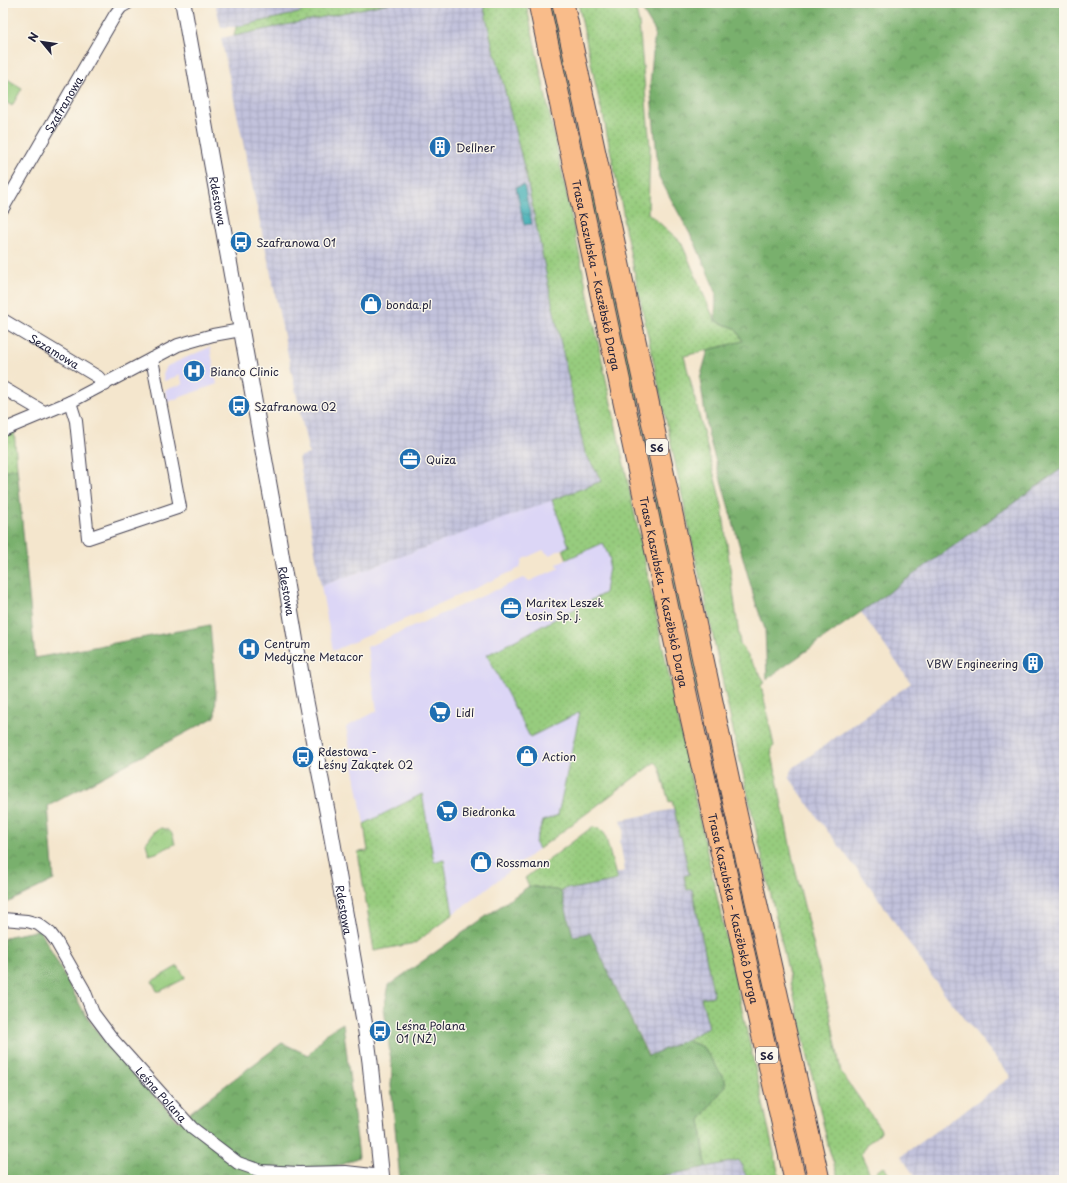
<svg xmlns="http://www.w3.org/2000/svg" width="1067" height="1183" font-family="'Playpen Sans',sans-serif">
<defs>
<pattern id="industrial-grid" width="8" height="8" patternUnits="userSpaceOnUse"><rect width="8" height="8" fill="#c2c2dc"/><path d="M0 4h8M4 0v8" fill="none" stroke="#a6a6be"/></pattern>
<pattern id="grass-dots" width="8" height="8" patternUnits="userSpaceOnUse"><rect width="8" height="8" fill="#97cc7e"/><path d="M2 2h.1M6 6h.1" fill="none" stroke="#82af6e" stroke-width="1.8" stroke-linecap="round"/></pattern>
<pattern id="forest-crowns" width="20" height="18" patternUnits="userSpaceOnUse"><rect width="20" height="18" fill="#79b06d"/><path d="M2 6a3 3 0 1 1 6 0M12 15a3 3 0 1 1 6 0" fill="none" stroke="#638f5b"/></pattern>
<pattern id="park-crowns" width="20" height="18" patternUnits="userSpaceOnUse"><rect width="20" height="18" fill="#97cc7e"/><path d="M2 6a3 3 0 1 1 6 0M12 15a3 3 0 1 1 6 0" fill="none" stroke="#82af6e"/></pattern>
<pattern id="water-ripples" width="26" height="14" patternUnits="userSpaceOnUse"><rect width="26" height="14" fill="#39abb2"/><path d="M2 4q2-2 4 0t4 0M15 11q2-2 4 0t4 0" fill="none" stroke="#308b92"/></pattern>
</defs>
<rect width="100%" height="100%" fill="#fbf7ec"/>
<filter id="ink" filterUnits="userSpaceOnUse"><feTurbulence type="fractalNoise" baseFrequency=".025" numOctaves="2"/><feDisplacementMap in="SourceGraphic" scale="8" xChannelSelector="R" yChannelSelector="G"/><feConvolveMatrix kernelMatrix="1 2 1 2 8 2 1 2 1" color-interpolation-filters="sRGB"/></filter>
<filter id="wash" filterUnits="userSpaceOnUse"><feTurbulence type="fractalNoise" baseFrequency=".012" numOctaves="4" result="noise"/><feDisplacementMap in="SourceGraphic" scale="16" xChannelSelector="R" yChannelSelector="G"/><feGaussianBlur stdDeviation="0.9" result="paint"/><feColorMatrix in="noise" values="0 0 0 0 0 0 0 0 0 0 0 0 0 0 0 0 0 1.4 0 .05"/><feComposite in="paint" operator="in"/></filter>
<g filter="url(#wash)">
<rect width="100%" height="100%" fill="#f4e6cd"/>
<path fill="#dcd6f6" d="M210,347L217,384L167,402L165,390L183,384L180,375L164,381L163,375L167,366Z
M552,500L569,546L549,555L543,550L523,559L520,568L333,651L321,586Z
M603,543L610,559L605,593L487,655L580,712L558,815L535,842L539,849L453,914L444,861L434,862L422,794L364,824L346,727L377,711L367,647L523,578L530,581L559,568L557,564Z"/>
<path fill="url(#industrial-grid)" d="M215,3H308V4L299,13L236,27H221Z
M389,3H483L493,48L497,59L526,175L553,307L585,453L602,482L321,586L299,457L309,454L221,38Z
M1064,467V1180H917L901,1156L1011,1077L938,985L871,888L820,821L789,777L793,768L911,683L861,612Z
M674,809L679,831H678L679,836H681L689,874L684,876L687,890L692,889L714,996L701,999L709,1027L686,1040L649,1056L590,933L573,937L561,891L567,888L572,889L616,880L615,874L625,871L620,842L624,831L621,820Z
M739,1160L748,1180H645Z"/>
<path fill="url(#grass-dots)" stroke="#5c775c" d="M314,3H389L234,36L236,27L299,13L308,4Z
M483,3H526L696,803L780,1180H748L739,1160L706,1167L700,1120L726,1085L725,1080L703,1047L686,1040L709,1027L701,998L714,996L692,889L687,890L684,876L689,874L681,836H679L678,831L679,830L672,801L669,802L659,766L655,762L539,849L535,842L543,821L558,815L580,712L530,737L487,655L605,593L610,559L603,543L567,559L563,549L569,546L552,500L602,481L585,453L553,307L526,175L497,59L493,48Z
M547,3H554L778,1037L772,1038L720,808Z
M578,3H634L639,23L650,146L648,213L681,242L715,321L735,328L744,341L684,356L722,506L740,644L765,682L761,685L774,746L771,749L793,860L830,1014L841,1072L880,1128L881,1131L879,1134L867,1144L861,1154L871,1176L884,1166L893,1180H839L829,1149L731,721L701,579H700L623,219L624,217L603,115L600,105Z
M14,429L17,468L3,471V433Z
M422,794L434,862L444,860L453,914L415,943L374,951L358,852L368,851L364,824Z
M592,827L599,828L605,834L617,880L572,889L567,888L561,891L529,886L525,878Z"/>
<path fill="url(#forest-crowns)" stroke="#4e6954" d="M638,3H1064V467L767,679L765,629L756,604L708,434L700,379L708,350L743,341L735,328L715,321L716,292L695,243L659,177L650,85L655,31Z
M17,468L35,658L210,625L216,694L215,717L48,806L54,880L3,905V471Z
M529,886L561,891L573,936L590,933L648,1056L686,1040L703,1047L725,1080L726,1085L700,1120L706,1167L645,1180H400L391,1085L392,1068L384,1008L389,985Z
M40,930L86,1016L106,1044L179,1122L197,1107L282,1043L308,1055L328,1032L343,1023L359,1157L332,1169L341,1180H3V939L10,936Z"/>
<path fill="url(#park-crowns)" stroke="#5c775c" d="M7,79L22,88L12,106L3,100V86Z
M161,828C172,829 173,835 175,844L156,853L149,855L146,843L154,832Z
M178,966L185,977L184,979L160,991H157L152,981Z"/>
<path fill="url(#water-ripples)" stroke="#2e6676" d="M524,185L532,224L524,225L516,187Z"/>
</g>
<g filter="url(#ink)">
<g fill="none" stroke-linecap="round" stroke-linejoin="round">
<g stroke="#423f51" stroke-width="14">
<g id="minor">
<path id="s1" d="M3,208L115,15L121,7L128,3"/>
<path id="s2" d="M3,320L98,377L105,385"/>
<path d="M3,388L44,412"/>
<path d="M70,402L76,421L88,538L180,507L152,359"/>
<path d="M3,430L70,402L178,345L213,335L241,330"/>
<path id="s3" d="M3,919L27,921L38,924L50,933L56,941L84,990L93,1013L114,1041L192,1128L238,1163L261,1171L299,1173L346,1172L382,1176"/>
</g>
</g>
<g stroke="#423f51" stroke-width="17">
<g id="tertiary">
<path id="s4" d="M183,3L275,518L304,691L329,821L366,1032L370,1062L382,1180"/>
</g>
</g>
<g stroke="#423f51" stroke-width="23">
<g id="motorway">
<path id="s5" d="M539,3L691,717L795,1180"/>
<path d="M563,3L730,786L819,1180"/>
</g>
</g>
<use href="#minor" stroke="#fff" stroke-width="12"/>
<use href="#tertiary" stroke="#fff" stroke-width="15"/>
<use href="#motorway" stroke="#f9bc8a" stroke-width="21"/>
</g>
</g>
<defs>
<g id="building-disc" transform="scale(1.15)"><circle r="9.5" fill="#1f6fb2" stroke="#fbf7ec"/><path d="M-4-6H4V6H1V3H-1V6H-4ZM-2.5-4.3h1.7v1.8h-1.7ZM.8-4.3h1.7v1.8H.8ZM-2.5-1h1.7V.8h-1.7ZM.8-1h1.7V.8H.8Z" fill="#fff"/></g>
<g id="bus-disc" transform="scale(1.15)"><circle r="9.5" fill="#1f6fb2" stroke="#fbf7ec"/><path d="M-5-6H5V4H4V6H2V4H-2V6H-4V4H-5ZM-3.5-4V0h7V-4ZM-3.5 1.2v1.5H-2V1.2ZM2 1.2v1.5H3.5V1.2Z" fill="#fff"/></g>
<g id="shop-disc" transform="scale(1.15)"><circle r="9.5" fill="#1f6fb2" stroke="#fbf7ec"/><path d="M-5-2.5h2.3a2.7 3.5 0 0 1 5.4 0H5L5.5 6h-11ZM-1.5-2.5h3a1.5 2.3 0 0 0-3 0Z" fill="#fff"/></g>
<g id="hospital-disc" transform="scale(1.15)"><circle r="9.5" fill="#1f6fb2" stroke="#fbf7ec"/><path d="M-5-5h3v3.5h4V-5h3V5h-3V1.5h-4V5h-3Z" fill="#fff"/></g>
<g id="office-disc" transform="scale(1.15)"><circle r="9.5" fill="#1f6fb2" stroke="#fbf7ec"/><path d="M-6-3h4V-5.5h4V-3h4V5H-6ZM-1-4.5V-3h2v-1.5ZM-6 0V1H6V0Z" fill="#fff"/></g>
<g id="supermarket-disc" transform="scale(1.15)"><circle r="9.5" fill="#1f6fb2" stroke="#fbf7ec"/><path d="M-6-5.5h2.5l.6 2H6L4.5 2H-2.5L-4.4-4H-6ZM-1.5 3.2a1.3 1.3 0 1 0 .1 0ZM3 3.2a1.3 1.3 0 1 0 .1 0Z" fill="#fff"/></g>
</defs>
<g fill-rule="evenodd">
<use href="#building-disc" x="440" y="147"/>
<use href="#bus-disc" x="241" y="242"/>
<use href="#shop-disc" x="371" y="304"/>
<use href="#hospital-disc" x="194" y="371"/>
<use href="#bus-disc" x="239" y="406"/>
<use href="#office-disc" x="410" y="459"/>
<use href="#office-disc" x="511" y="608"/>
<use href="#hospital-disc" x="249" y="649"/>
<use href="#building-disc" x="1033" y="663"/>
<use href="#supermarket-disc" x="440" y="712"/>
<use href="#shop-disc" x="527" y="756"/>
<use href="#bus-disc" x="303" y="757"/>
<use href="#supermarket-disc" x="447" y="811"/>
<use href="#shop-disc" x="481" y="862"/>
<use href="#bus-disc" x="380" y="1031"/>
</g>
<g text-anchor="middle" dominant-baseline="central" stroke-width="3" stroke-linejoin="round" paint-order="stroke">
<g fill="#fbf7ec" stroke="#636270" stroke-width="1">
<rect x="646" y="439" width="22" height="16" rx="3"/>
<rect x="756" y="1047" width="22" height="16" rx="3"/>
</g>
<g font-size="10" font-weight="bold" fill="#22223b">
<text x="657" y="447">S6</text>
<text x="767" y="1055">S6</text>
</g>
<g font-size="11" fill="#22223b" stroke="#fbf7ec">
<text stroke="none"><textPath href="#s1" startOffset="120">Szafranowa</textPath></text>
<text stroke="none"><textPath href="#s4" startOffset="201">Rdestowa</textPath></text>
<text stroke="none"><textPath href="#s5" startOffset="278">Trasa Kaszubska – Kaszëbskô Darga</textPath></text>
<text stroke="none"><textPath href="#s2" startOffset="60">Sezamowa</textPath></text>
<text stroke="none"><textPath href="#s4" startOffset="597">Rdestowa</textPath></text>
<text stroke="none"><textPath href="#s5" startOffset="602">Trasa Kaszubska – Kaszëbskô Darga</textPath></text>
<text stroke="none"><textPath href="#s5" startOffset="926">Trasa Kaszubska – Kaszëbskô Darga</textPath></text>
<text stroke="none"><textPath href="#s4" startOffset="921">Rdestowa</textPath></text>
<text stroke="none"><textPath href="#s3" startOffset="248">Leśna Polana</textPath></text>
</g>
<g font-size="11" fill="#22223b" stroke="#fbf7ec" text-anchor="start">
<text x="456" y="147">Dellner</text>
<text x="256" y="242">Szafranowa 01</text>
<text x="386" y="304">bonda.pl</text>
<text x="210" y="371">Bianco Clinic</text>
<text x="254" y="406">Szafranowa 02</text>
<text x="426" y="459">Quiza</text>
<text x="526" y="602">Maritex Leszek<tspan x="526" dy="13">Łosin Sp. j.</tspan></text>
<text x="264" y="643">Centrum<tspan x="264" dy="13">Medyczne Metacor</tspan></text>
<text x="1018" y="663" text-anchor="end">VBW Engineering</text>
<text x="456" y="712">Lidl</text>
<text x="318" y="751">Rdestowa -<tspan x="318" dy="13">Leśny Zakątek 02</tspan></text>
<text x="542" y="756">Action</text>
<text x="462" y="811">Biedronka</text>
<text x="496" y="862">Rossmann</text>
<text x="396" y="1025">Leśna Polana<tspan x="396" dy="13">01 (NŻ)</tspan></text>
</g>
</g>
<rect width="1067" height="1183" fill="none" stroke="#fbf7ec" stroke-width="16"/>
<g transform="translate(42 42) rotate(299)" stroke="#fbf7ec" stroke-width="3" paint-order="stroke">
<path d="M0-3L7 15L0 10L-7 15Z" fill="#22223b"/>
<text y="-6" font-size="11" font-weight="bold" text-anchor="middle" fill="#22223b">N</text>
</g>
</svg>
